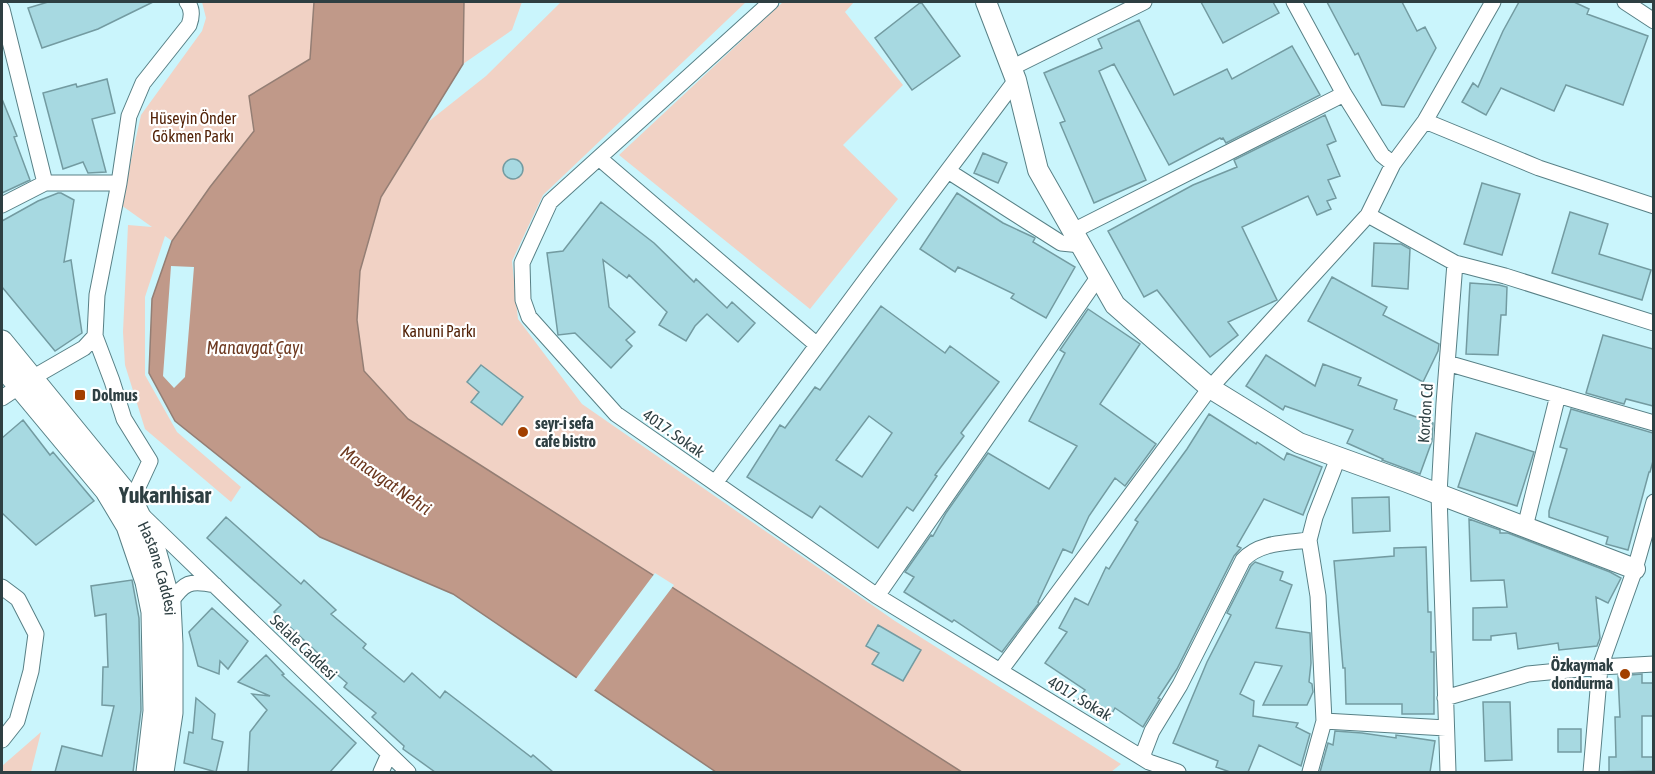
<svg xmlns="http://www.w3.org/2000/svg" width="1655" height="774" font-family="'Asap Condensed',sans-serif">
<rect width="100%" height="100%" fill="#caf5fc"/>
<path fill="#f1d2c5" d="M202,2H314L310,60L250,96L254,131L210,187L172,241L165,236L145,297V375L177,432L241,487L231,502L145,429L125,365L123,332L128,225L152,227L121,205L141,115L202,31L206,18Z
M464,2H522L512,30L463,64Z
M561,2H746L543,195L512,261L518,319L582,404L895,621L1121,764L1111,772H962L408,419L364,371L357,320L360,271L381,197L428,122L486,76Z
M783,2H854L845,12L903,85L843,145L898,199L810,309L619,155Z
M41,732L31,772H2V766Z"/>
<path fill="#c09989" stroke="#947e74" stroke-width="1.5" d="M314,2H464L463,64L381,197L360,271L357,320L364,371L408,419L962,772H716L453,594L320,537L175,421L149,373L152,299L172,241L210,187L254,131L249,96L310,59Z"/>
<path fill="#caf5fc" d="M171,266L194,267L185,377L174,388L163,376Z
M655,573L674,585L593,692L575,680Z"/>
<path fill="#a7d9e1" stroke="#739ba1" stroke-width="1.5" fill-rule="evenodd" d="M48,2H153L98,29L42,48L28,8Z
M921,2L960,56L912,90L875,38Z
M1201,2H1273L1279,13L1223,43Z
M1327,2H1402L1417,31L1425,27L1436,48L1404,107L1382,105L1358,53L1355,55Z
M1519,2H1574L1589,9L1587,14L1648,36L1623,105L1566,85L1554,111L1501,88L1486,115L1462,102L1473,83L1478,87L1503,31Z
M1139,20L1174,95L1227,69L1232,79L1292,46L1320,95L1226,143L1223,138L1221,139L1220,138L1169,165L1114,64L1099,71L1146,180L1094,203L1060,123L1065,121L1044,73L1102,48L1098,39Z
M107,79L115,113L92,119L106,172L88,173L83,162L63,169L43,93L76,84L77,87Z
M2,99L17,136L14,137L30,180L2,193Z
M1325,115L1336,141L1327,145L1340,176L1328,180L1336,198L1327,201L1331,209L1317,215L1308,196L1242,227L1277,300L1228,322L1238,335L1210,357L1157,290L1144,297L1108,231L1193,185L1237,167L1234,160Z
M983,153L1007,163L998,183L974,173Z
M503 169a10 10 0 1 1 20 0a10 10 0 1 1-20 0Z
M1482,183L1520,194L1502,255L1464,244Z
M58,193H61L74,200L64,262L71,260L82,333L55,351L2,287V221L38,201Z
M957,193L1003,223L1033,237L1035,238L1033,242L1075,267L1046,318L1011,298L1014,294L958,267L955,272L920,249Z
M601,202L654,243L694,282L696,279L727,308L732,302L755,323L738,342L707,314L695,326L686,341L659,325L667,312L629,275L627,278L603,260L609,307L635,332L626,340L632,346L611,368L575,333L558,335L547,253L563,251Z
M1570,212L1608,224L1599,254L1651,270L1642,300L1552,273Z
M1374,243L1401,244L1410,249L1408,289L1372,286Z
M1332,277L1387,307L1383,315L1439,344L1438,351L1423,382L1308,321Z
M1470,283L1499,285L1507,287L1506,315H1501L1498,355L1466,354Z
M881,306L945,353L950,346L999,382L961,433L964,436L935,475L937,476L913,511L907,507L878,548L820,506L812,518L747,477L780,425L785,428L815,387L820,390ZM869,416L892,433L862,477L836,460Z
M1088,309L1140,344L1100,404L1156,444L1125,486L1115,478L1089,516L1072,553L1063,549L1038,602L1039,603L1002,652L954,620L952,622L904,592L914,577L905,572L931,535L933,536L946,513L988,453L1049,489L1077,446L1029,421L1065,353L1060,350Z
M1603,335L1653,349V406L1626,399L1624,404L1586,393Z
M1266,355L1315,386L1323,364L1361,378L1358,385L1397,400L1394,409L1433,423L1432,441L1420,474L1382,460L1383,459L1347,443L1353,430L1285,406L1283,410L1246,386Z
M481,365L523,397L502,425L471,402L479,392L467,382Z
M1571,409L1653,433V461L1650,472H1649L1628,550L1606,544L1608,537L1549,517V511L1567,449L1560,447Z
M1209,414L1256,444L1257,442L1284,460L1287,453L1322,467L1303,515L1264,499L1237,546L1241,548L1234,556L1177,669L1158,698L1160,699L1143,727L1115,708L1107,722L1076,703L1085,690L1045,663L1067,632L1059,628L1075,598L1088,605L1106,567L1109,569L1138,522L1135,520L1187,449Z
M23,420L50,455L53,452L94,501L36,545L2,513V438Z
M1476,433L1534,452L1517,506L1458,487Z
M1389,497L1390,531L1353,533L1352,498Z
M226,517L301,584L304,580L336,610L331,614L366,644L363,648L404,682L412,673L440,698L445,691L531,757L533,755L553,772H435L403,749L404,746L372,717L376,713L344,687L347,683L318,658L320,655L274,612L281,605L207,538Z
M1469,519L1500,530V533H1508L1610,572L1621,578L1608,603L1596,597L1600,638L1597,646L1559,650L1558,643L1518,649L1516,633L1491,636V640H1473V608L1507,607L1504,580L1471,581Z
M1426,547L1428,612H1431V652H1434V714H1402V704H1346L1345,668H1343L1334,561L1394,556V548Z
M1255,562L1283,572L1280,580L1292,585L1276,628L1310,633L1311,663L1309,682L1312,684L1313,692L1307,705H1263L1282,666L1255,662L1240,694L1254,701L1253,716L1298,723L1296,727L1310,734L1301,766L1259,745L1248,772H1230L1216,767L1218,761L1173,743L1207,662L1231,615L1227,613L1251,566Z
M132,580L139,618L141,710L133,772H55L62,746L102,756L114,706L102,705L103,667H108L106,614L95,616L91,586Z
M212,608L248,641L228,669L220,661L219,674L198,666L189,632Z
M878,625L921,650L903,681L872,664L879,653L866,646Z
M266,655L284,674L282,675L356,743L330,772H248L250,732L267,710L252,694L270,696L238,682Z
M1642,674V683H1653V716H1642V757H1653V771L1609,772V757H1616L1615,717H1620L1618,676Z
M196,698L215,714L212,739L223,742L216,772L184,763L189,732L193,733Z
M1483,702H1510L1512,760L1485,761Z
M1558,729H1581V752H1558Z
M1335,731L1362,733L1396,738V735L1435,741L1430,772H1320L1328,743L1333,745Z"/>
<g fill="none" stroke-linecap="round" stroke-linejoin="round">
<g stroke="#588086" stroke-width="17">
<path id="minor" d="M771,2L550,202L522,263L523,300L529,317L616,414L629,423L877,596L1149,762L1178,772
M1294,2L1344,94L1382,155L1393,164
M1625,2L1654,21
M2,9L45,183
M1011,68L1144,2
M1425,121L1539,168L1654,206
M599,158L817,345
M948,171L1061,243L1081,245
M2,205L45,183H119L129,116L143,83L189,25C192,17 193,9 187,2
M1368,215L1455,263
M1073,231L1344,94
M95,336L112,381L124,419L150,461L132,500
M1447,363L1654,423
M2,398L32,378L84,348L95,336L97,295L119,183
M715,483L867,278L1016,80
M144,517L408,772
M1525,527L1558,395
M2,587L18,599L36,634L31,671L17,721L2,740
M877,596L1099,276
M170,603C184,582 190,580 215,585
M1000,671L1210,388L1368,215L1393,164L1425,121L1493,2
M1445,698L1528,674L1600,667L1654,664
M1324,721L1318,596L1309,540L1315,517L1338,458
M1142,757L1152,731L1180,685L1243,560C1259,542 1287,543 1309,540
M381,772L389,754
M1310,772L1324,721L1446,728
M1448,772L1439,494L1444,403L1455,263L1505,276L1654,323
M1591,772L1600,667L1635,569L1654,502"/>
</g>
<g stroke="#588086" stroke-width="22">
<path id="tertiary" d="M986,2L1016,80L1038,170L1115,305L1210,388L1299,443L1407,482L1635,569"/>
</g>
<g stroke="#588086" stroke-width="23">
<g id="secondary">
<path id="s1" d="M2,341L132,500L154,546L170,603L172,644V713L163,772"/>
<path d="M2,366L106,491L127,526L146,582L152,612L154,711L147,772"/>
</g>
</g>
<use href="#minor" stroke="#fff" stroke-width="15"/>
<use href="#tertiary" stroke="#fff" stroke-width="20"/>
<use href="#secondary" stroke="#fff" stroke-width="21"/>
</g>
<g fill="#a24000" stroke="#fff" stroke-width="2">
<rect x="74" y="389" width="12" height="12" rx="3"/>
<circle cx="523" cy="432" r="6"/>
<circle cx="1625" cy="674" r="6"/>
</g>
<g text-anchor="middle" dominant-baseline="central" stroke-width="4.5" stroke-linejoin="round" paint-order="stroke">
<g font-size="16" fill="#522106" stroke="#fff">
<text x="193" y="118">Hüseyin Önder<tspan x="193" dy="18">Gökmen Parkı</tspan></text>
<text x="439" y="331">Kanuni Parkı</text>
</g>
<g font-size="16" font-weight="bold" fill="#2e3f42" stroke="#fff" text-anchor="start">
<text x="92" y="395">Dolmus</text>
<text x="535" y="423">seyr-i sefa<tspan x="535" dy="18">cafe bistro</tspan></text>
<text x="1613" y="665" text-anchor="end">Özkaymak<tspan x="1613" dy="18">dondurma</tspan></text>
</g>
<g font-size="16" fill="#2e3f42" stroke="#fff">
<text transform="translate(1425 413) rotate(-86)">Kordon Cd</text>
<text transform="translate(674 433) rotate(35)">4017. Sokak</text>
<text stroke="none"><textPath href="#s1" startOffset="279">Hastane Caddesi</textPath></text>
<text transform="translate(304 647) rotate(44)">Selale Caddesi</text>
<text transform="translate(1080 698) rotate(31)">4017. Sokak</text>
</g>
<g font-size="18" font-style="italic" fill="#6c381f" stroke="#fff">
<text x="255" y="347">Manavgat Çayı</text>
<text transform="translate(386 480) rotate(35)">Manavgat Nehri</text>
</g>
<g font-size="22" font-weight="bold" fill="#2e3f42" stroke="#fff">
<text x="165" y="495">Yukarıhisar</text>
</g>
</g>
<rect width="1655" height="774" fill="none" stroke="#2e3f42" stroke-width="6"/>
</svg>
